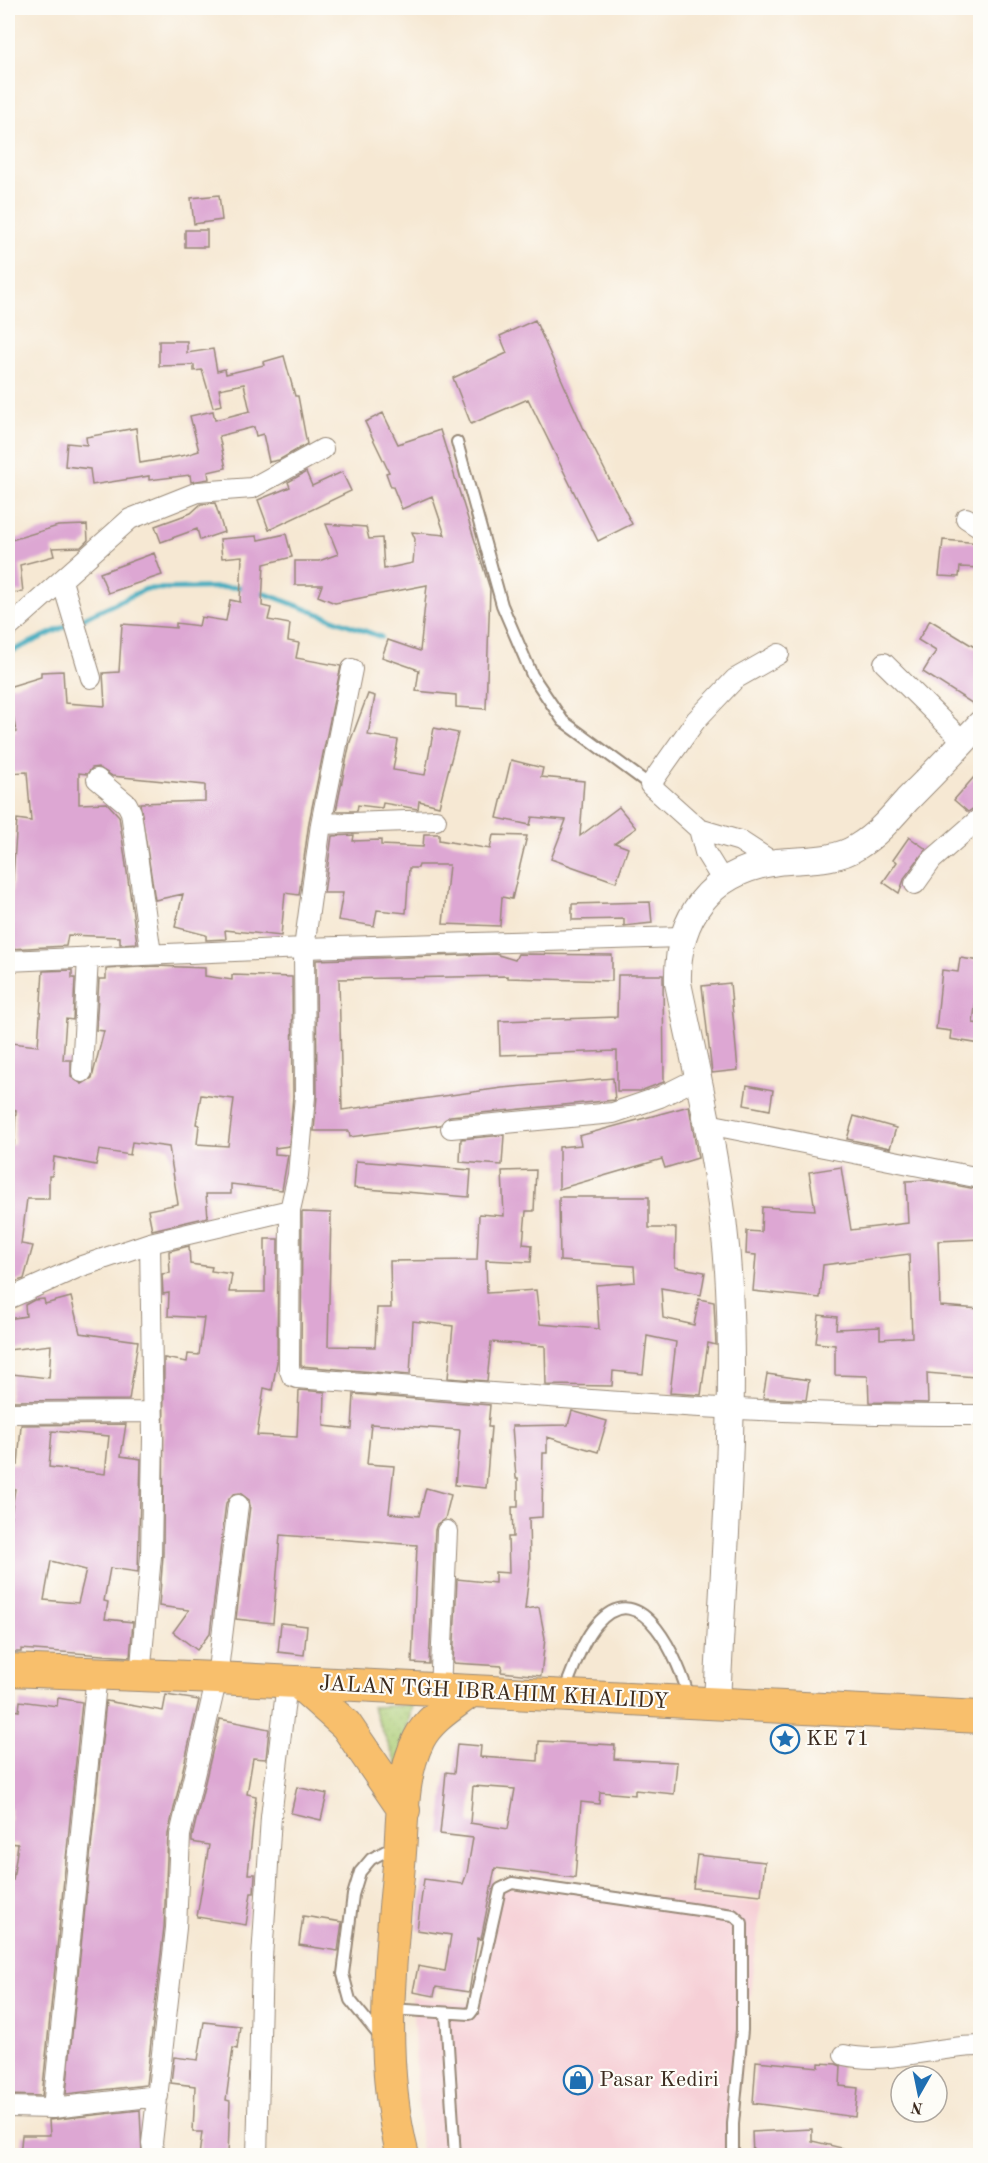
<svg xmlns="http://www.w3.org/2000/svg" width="988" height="2163" font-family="'Old Standard TT',serif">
<defs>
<pattern id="park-dots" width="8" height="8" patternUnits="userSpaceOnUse" patternTransform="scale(1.5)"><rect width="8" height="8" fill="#accd76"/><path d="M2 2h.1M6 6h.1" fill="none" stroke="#95b066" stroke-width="1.8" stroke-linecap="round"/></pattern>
</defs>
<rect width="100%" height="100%" fill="#fdfcf7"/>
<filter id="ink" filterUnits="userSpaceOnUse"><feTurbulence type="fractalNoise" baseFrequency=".0167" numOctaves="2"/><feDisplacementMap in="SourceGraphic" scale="12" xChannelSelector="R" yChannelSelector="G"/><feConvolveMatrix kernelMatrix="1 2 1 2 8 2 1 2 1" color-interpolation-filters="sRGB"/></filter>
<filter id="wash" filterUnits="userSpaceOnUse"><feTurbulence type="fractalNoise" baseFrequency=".008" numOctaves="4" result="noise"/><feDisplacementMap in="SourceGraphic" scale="24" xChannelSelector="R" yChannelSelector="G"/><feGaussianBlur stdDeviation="1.35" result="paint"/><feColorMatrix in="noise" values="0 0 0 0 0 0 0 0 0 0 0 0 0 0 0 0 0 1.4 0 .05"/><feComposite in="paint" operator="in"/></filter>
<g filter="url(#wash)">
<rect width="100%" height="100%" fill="#f6e8d3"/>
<path fill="#f6cfd6" d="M496,1887L761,1903L730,2155H421L412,1997L476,2004Z"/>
<path fill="url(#park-dots)" stroke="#747c4a" stroke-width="1.5" d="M412,1705L399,1769L372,1707Z"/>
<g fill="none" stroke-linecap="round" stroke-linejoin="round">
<path stroke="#40acbf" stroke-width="5" d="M258,591L381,637
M8,653L146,589L246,587"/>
</g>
<g id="blocks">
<path fill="#dda7d3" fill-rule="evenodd" d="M219,195L222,220L194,224L191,198Z
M185,230H207V247H185Z
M535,320L583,427L632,524L598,541L528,399L471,424L453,378L507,353L500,336Z
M159,341H187V353L213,349L217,371L225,369L226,374L264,365L263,362L284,356L295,396H298L307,444L279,460L269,462L263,434L256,436L254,427L219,436L226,468L208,472L209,479L191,482L190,475L149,480V476L92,485L90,469L65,466L67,443L87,445L86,437L136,428L140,463L186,455L199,451L190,416L213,411L215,420L250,411L244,384L219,389L222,405L213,407L202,370L194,371V365L159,366Z
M383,413L398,444L440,430L490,589L486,709L456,707V695L416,691L419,670L382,657L388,640L420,651L427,585L335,603L318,596L322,585H295V561H319L338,554L326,524L366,527L369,539L382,538L384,569L413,563L415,539L412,532L445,535L432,496L402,509L393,487H391L386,473L389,472L365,422Z
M306,472L312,486L342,472L351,491L269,530L258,500L290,487L288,482Z
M215,503L224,532L200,540L197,529L161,542L155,526L191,513L201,504Z
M87,525L88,540L81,547L52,548L54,556L20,565L23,592L8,593V541L58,526Z
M286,534L292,557L264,564L262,606L271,608L268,620L290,624L288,641L299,643L296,658L341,666L309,822L299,895L285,893L281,936L225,930L226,939L206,940V935L175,927L183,894L155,900L140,803L205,801V785L112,776L98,767L92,768L87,774L79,773V804L107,803L119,816L137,943L120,944V937L68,935L66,946L8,949L17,819L31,821L27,772L8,773V733L16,732L8,687L41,677V672L63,671L65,703L105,706L103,673L119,672L122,624L176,628V623L199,626L201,617L226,621L230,600L240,602L242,556L222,558L220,539L257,536L258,540Z
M943,540L981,543V568L960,567L959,577L939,576Z
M154,553L162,575L108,593L100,573Z
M930,620L981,651V709L923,672L936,651L918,640Z
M368,694L375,696L368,735L398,740L393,770L425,775L434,728L458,733L439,806L419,801L418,809L383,803L382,808L358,805L357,811H336L350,742Z
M511,760L543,768L541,777L584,781L580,836L619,807L636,828L615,843L628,848L616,882L551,859L566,820L532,817L530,825L497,818Z
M981,769V803L968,812L954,800Z
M424,834H439V840L490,849L493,835L527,836L512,899L502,897L500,926L443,924L449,865H419L418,868H409L406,913L377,910L374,926L338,920L343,893H324L332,836L354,835L353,841L381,840V845L423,847Z
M909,837L926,849L905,877L899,893L883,882L897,862L893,860Z
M650,902L652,923L624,926V919L572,920V904Z
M495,954L515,960L518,954L612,955V981L508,978V976L339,979L342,1110L502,1088L613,1078L615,1100L450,1116L440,1125L350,1137L349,1131H314L317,1096L316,960Z
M960,958L981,961L973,1023L981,1024V1044L950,1039L951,1031L936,1029L942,970L958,972Z
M156,966L205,968V976L232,980V975L292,977L293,1096L289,1146L275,1148V1154L288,1155L282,1190L231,1184V1194H206L208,1217L152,1230L148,1210L178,1204L169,1147L132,1142L130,1155L99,1150L96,1165L54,1157L52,1176H49V1199H27L21,1244L33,1246L24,1279L8,1284V1145H14L16,1110H8V1068L11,1043L38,1046L43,971L72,970V978H75L73,1020L66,1019L63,1060H71V1077L82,1084L92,1078L104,1031L96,1030L99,979H106V969ZM201,1095L234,1099L228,1146L197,1144L199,1125L196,1124Z
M618,975H663L664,1082L640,1091H617V1051L500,1055L499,1021L617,1017Z
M730,983L738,1070L712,1073L702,986Z
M747,1085L773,1090L770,1110L744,1105Z
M689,1106L698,1158L665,1168L662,1159L559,1189V1147L581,1145L579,1136Z
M854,1116L896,1128L890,1148L847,1139Z
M504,1135L502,1165L460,1162L461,1139Z
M356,1161L471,1170L469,1197L354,1188Z
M841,1167L851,1230L908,1223L906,1181L929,1180L981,1190V1239L938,1241L940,1306L981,1309V1342L975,1377L927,1373L928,1403L869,1402L868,1376L835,1375V1345L816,1343L819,1315L837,1317L836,1329L880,1327V1339L912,1337L909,1254L823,1265L820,1298L753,1291L756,1255L746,1254L747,1231L761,1232L762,1207L815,1210L809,1172Z
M536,1170L534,1211H526L523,1244L532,1245L531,1262L486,1260L487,1293L536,1290L540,1324L599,1329L596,1285L635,1282L634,1266L560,1261L559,1197H649V1228H676L675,1267L705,1272L701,1295L661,1288L663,1318L694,1325L699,1299L714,1302L716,1345L708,1343L701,1395L670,1393L676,1342L647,1336L643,1374L613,1371L612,1386L546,1385L545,1346L491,1342L487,1381L448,1378L453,1326L413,1321L410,1375L301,1366L302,1212L331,1213L328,1346L375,1347L377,1308H391L390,1261L477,1260L479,1214L504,1216L502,1171Z
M265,1239H278L277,1362L272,1390L264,1388L257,1435L297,1437L299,1390L325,1392L324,1426L352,1429L354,1394L490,1405L488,1427H491L486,1488L455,1485L460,1430L371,1424L367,1464L394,1466L389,1513L419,1516L426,1488L451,1495L445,1519L437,1524L435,1530L429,1664L412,1663L417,1545L280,1535L273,1623L236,1619L250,1506L249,1500L240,1493L233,1494L226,1503L210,1633L197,1650L173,1632L189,1610L159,1606L163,1556L164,1358L187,1362L188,1354L199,1355L204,1318L168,1316L169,1293L163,1294L162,1274L170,1273L169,1251L189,1246L190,1264L212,1267L211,1271L232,1274L229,1292H265Z
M71,1297L80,1333L138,1341L129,1400L9,1401L12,1374L49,1378L51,1345L8,1350V1319L26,1316L25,1305L34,1300L44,1299L45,1304Z
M767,1374L809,1380L806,1400L763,1398Z
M572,1411L607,1421L598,1452L547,1437V1453H543L542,1517L529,1518L530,1566L525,1609L539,1607L545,1638L541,1676L501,1672L502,1666L453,1663L457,1579L495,1583V1572L509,1573L508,1537H513L512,1507H518V1478H516L512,1426L568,1425Z
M126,1424L121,1456L141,1459L138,1572L110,1568L104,1601L108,1602L105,1619L133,1622L130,1657L21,1649V1652H8V1533L15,1489L8,1488V1463L18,1465L21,1425ZM52,1431L109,1436L105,1474L49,1467ZM51,1561L86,1570L78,1603L44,1600Z
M281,1623L307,1626L304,1655L278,1652Z
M166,1695L199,1700L168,1834L164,1927L146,2085L66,2094L106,1701L163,1711Z
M58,1698L82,1702L42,2096L8,2095V1879L13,1880L18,1844L8,1843L11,1809H8V1709L19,1711L20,1701L57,1706Z
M220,1719L269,1729L266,1759L253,1758L247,1794L256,1796L248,1874H255L254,1893H251L246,1925L197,1917L209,1845L192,1842V1837Z
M539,1741L615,1745L614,1759L677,1762L674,1794L635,1790V1795L600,1792L599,1804L581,1802L575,1878L495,1868L481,1939L478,1938L469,1992L436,1987L434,1996L413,1992L418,1966L445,1971L451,1935L417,1930L424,1879L463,1884L467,1873L473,1838L440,1834L446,1772L454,1773L457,1744L481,1746L480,1757L538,1761ZM473,1786L515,1789L508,1829L470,1823Z
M297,1787L327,1794L321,1820L291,1813Z
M697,1855L765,1862L761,1895L693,1888Z
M303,1916L342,1922L338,1951L299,1945Z
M204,2022L240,2026L237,2049L233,2048L226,2100L230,2101L228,2156H199L202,2132H193L195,2086L171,2083L174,2057L198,2060Z
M756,2061L819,2067V2063L836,2064L841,2066L840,2086L858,2088L855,2117L753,2103Z
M140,2110L142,2156H20L22,2135H50L49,2120Z
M812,2129V2141L850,2150L849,2156H753L752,2132Z"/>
</g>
</g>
<g filter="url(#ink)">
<use href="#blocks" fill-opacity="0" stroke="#988978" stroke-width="1.5"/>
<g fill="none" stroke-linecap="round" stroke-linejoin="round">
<g stroke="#988978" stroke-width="14">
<path id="service" d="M457,442L502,605L532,675L563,721L650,785
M564,1691C574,1669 581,1642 597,1624C642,1572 680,1663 689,1698
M390,2009L470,2014L473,2010L500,1889L512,1883L733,1915L742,1923V2030L733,2124V2156
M446,2014L455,2156
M381,2038L350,2000L343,1974L353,1895L360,1872L371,1859L395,1846"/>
</g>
<g stroke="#988978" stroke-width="22">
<path id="minor" d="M966,518L980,527
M62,581L91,678
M8,628L130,519L198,492L252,488L323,449
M884,663L964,742
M97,779L127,804L131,812L151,954
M321,824L436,820
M699,829L705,852L723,881
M774,863L740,841L699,829L650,785L696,720L735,679L779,654
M915,884L932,860L980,818
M8,961L304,948L681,937
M82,1072L88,957
M708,1124L980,1178
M451,1128L613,1113L660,1097L698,1078
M290,1210L298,1175L305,1096L304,948L321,824L352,669
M8,1299L79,1267L150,1243L290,1210L289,1368L292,1376L297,1378C525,1395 752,1416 980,1415
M8,1413L151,1412
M140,1676L151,1556L153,1437L150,1243
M440,1691L447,1531
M844,2055C888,2065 935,2046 980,2046
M8,2107L53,2108L158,2096
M53,2108L97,1674
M154,2156L152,2143L176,1928L180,1835L217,1678L238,1505
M257,2156L262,1958L271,1817L287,1683"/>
</g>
<g stroke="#988978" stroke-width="28">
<path id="tertiary" d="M717,1704C723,1565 736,1425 729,1287C724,1184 699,1084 678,983C676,918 710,871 777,862C803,859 834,862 857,847C877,835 892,817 907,800C932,775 956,750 980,724"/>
</g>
<g stroke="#988978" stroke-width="34">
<path id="primary" d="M8,1670L217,1678L980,1717
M299,1683L346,1725L404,1810
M403,2156C378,2059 390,1962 399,1865C403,1825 400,1776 419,1739C429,1719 451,1706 468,1693"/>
</g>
<use href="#service" stroke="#fff" stroke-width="10"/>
<use href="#minor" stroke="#fff" stroke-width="20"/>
<use href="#tertiary" stroke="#fff" stroke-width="26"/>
<use href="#primary" stroke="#f8bf6c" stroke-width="32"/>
</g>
</g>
<defs>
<g id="sight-ring" transform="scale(1.5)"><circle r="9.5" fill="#fdfcf7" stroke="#1f6fb2" stroke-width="1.5"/><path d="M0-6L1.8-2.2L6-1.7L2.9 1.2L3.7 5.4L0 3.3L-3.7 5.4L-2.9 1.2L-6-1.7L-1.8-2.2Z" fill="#1f6fb2"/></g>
<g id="shop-ring" transform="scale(1.5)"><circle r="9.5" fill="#fdfcf7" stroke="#1f6fb2" stroke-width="1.5"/><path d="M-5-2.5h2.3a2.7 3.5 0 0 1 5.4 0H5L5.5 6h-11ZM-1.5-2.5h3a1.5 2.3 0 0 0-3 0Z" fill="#1f6fb2"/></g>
</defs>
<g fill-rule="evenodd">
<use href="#sight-ring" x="785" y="1739"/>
<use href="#shop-ring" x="578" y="2080"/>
</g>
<g text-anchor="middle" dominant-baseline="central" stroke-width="4.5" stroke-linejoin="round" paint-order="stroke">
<g font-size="22" fill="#3b2a1e" stroke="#fdfcf7">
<text transform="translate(494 1693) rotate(3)">JALAN TGH IBRAHIM KHALIDY</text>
</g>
<g font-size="22" fill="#3b2a1e" stroke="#fdfcf7" text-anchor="start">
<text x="806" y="1739">KE 71</text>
<text x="599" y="2080">Pasar Kediri</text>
</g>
</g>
<rect width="988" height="2163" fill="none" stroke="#fdfcf7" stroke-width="30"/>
<g transform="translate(919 2094) rotate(189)"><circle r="28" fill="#fdfcf7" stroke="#afa8a0" stroke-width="1.5"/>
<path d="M0-4.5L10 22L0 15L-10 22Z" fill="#1f6fb2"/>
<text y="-9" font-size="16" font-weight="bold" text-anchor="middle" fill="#3b2a1e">N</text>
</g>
</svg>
